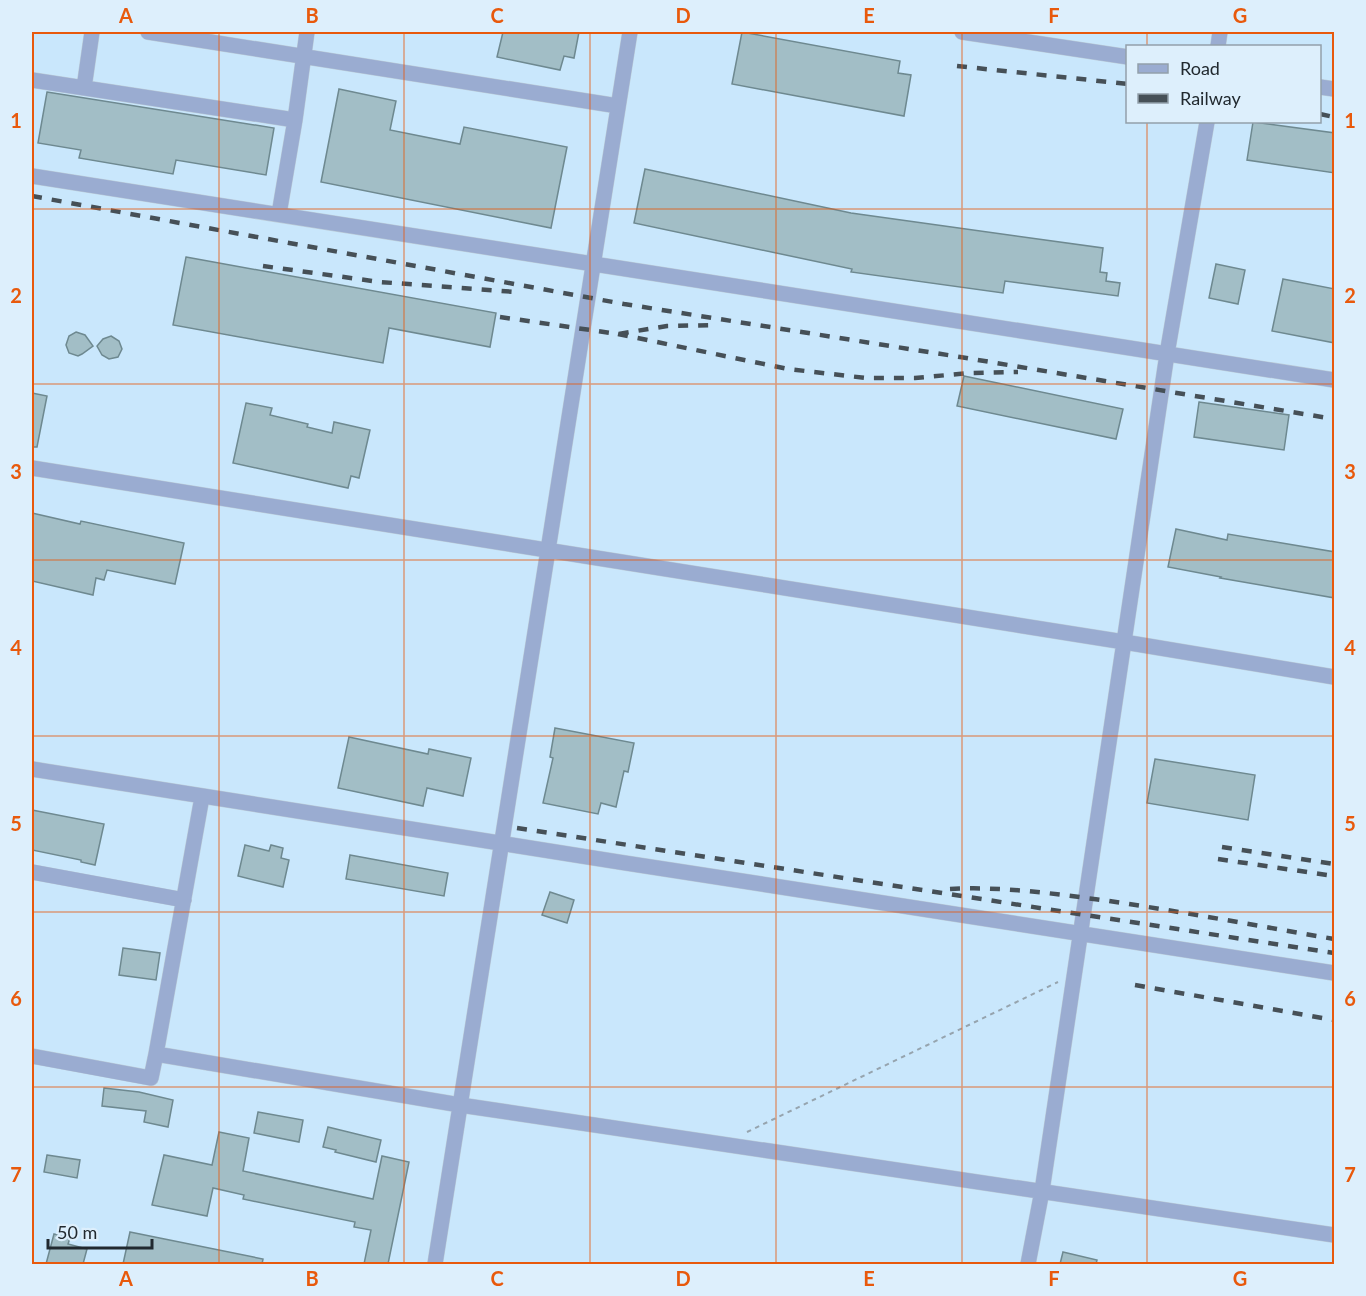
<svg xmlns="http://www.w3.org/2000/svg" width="1366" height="1296" font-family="Lato,sans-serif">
<rect width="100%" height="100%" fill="#ddeffc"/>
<path fill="#c9e7fc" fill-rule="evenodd" d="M32,32H1334V1264H32ZM1128,46H1320V122H1128Z"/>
<path fill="#a2bec6" stroke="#6e8990" stroke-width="1.5" d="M503,32H579L574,58L564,56L560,70L497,57Z
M742,32L900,61L898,73L911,75L904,116L732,84Z
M339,89L396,101L390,130L460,144L464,127L567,147L551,228L321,182Z
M47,92L274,128L266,175L176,160L173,174L79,158L81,150L38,143Z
M1253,122L1335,133V173L1247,160Z
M645,169L851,213L1103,248L1100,272L1107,273L1106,281L1120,283L1118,296L1005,281L1003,293L851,272L852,269L634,223Z
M186,257L496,313L490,347L389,328L383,363L173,325Z
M1216,264L1245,270L1238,304L1209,298Z
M1283,279L1335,289V343L1272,331Z
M76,332L85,335L93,346L82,354L78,356L69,353L66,345L69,336Z
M111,336L119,341L122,349L118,357L109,359L102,355L97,346L103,339Z
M964,376L1123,409L1116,439L957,406Z
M32,393L47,396L37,447H32Z
M1199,402L1289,415L1284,450L1194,437Z
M246,403L272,408L270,415L308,424L307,427L332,433L334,422L370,430L359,478L351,476L348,488L233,463Z
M32,513L80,524L81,521L184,543L175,584L107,570L104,580L96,578L93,595L32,581Z
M1176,529L1227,540L1228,534L1335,552V598L1220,578L1221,577L1168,567Z
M555,728L634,743L628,772L624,771L616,807L601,803L598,814L543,803L553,758L550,757Z
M349,737L428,754L429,749L471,758L463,796L427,788L423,806L338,788Z
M1155,759L1255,775L1248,820L1147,803Z
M32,810L104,824L95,865L81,862V860L32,850Z
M245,845L269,851L271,845L283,848L281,858L289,860L283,887L238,876Z
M350,855L448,873L444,896L346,879Z
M550,892L574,900L567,923L542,915Z
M123,948L160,953L156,980L119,975Z
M104,1088L139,1092L173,1100L168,1127L144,1122L146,1111L102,1106Z
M258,1112L303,1120L299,1142L254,1133Z
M328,1127L381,1140L376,1162L335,1152L336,1150L323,1147Z
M219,1132L249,1138L243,1171L373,1199L382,1156L409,1162L388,1264H364L371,1230L354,1227L355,1222L243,1199L244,1195L213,1188L207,1216L152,1205L164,1155L212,1165Z
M47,1155L80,1160L77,1178L44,1172Z
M130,1232L263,1259L262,1264H123Z
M54,1234L70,1238L68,1244L87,1249L83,1264H46Z
M1063,1252L1097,1260L1096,1264H1060Z"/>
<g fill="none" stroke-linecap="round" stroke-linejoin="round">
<g stroke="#bbcbd7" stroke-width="16">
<path id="minor" d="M148,32L618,106
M962,32L1128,57
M1218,46L1220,32
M32,80L295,120L307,32
M1320,87L1334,89
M84,88L92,32
M32,176L1334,380
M279,214L295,120
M32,468L1124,642L1334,677
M32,769C465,841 901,903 1334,973
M202,797L156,1054L460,1105L1334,1235
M32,872L184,900
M32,1056L151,1078L156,1054
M435,1264L630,32
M1028,1264L1042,1191L1167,354L1207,122"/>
</g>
<path stroke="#96a4ae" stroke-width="2" stroke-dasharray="4.5 4.5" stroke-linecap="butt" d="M747,1132L1058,982"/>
<use href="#minor" stroke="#9aacd1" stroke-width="15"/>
<path stroke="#465057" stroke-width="4.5" stroke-dasharray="10 10" stroke-linecap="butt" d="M957,66L1128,84
M1320,114L1334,117
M32,196L624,304L960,357L1334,419
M263,266L380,282L516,292
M500,317L618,334L667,326L717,325
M618,334L788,369L866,378H915L970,373L1018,372
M517,828L1334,953
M1222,847L1334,864
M1218,859L1334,876
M950,889C1003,886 1056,894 1109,901C1184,912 1259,926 1334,939
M1135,985L1334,1020"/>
</g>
<path fill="none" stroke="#e8590c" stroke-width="1.5" stroke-opacity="0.55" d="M219,32V1264M404,32V1264M590,32V1264M776,32V1264M962,32V1264M1147,32V46M1147,122V1264M32,209H1334M32,384H1334M32,560H1334M32,736H1334M32,912H1334M32,1087H1334"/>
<rect width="1366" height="1296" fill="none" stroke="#ddeffc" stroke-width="66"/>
<rect x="1126" y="45" width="195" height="78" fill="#ddeffc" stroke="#92a0aa" stroke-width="1.5"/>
<rect x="1138" y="64" width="30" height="9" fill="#9aacd1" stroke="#92a0aa" stroke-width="1.5"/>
<text x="1180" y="75" font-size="18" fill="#21292f">Road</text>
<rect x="1138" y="94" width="30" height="9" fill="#465057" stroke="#92a0aa" stroke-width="1.5"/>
<text x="1180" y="105" font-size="18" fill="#21292f">Railway</text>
<path d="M48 1239v9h104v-9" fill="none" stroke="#21292f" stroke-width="3"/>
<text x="57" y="1239" font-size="18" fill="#21292f" stroke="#ddeffc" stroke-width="4.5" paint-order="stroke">50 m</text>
<rect x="33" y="33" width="1300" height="1230" fill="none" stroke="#e8590c" stroke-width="2"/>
<g font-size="20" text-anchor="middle" font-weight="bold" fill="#e8590c">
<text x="126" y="23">A</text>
<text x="312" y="23">B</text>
<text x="497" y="23">C</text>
<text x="683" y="23">D</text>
<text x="869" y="23">E</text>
<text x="1054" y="23">F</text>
<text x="1240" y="23">G</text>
<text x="16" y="128">1</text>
<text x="1350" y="128">1</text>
<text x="16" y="303">2</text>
<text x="1350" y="303">2</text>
<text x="16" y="479">3</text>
<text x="1350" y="479">3</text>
<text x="16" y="655">4</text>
<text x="1350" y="655">4</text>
<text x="16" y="831">5</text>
<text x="1350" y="831">5</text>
<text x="16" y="1006">6</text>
<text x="1350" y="1006">6</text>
<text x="16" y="1182">7</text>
<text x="1350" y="1182">7</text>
<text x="126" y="1286">A</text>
<text x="312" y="1286">B</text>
<text x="497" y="1286">C</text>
<text x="683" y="1286">D</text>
<text x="869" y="1286">E</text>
<text x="1054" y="1286">F</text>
<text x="1240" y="1286">G</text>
</g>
</svg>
